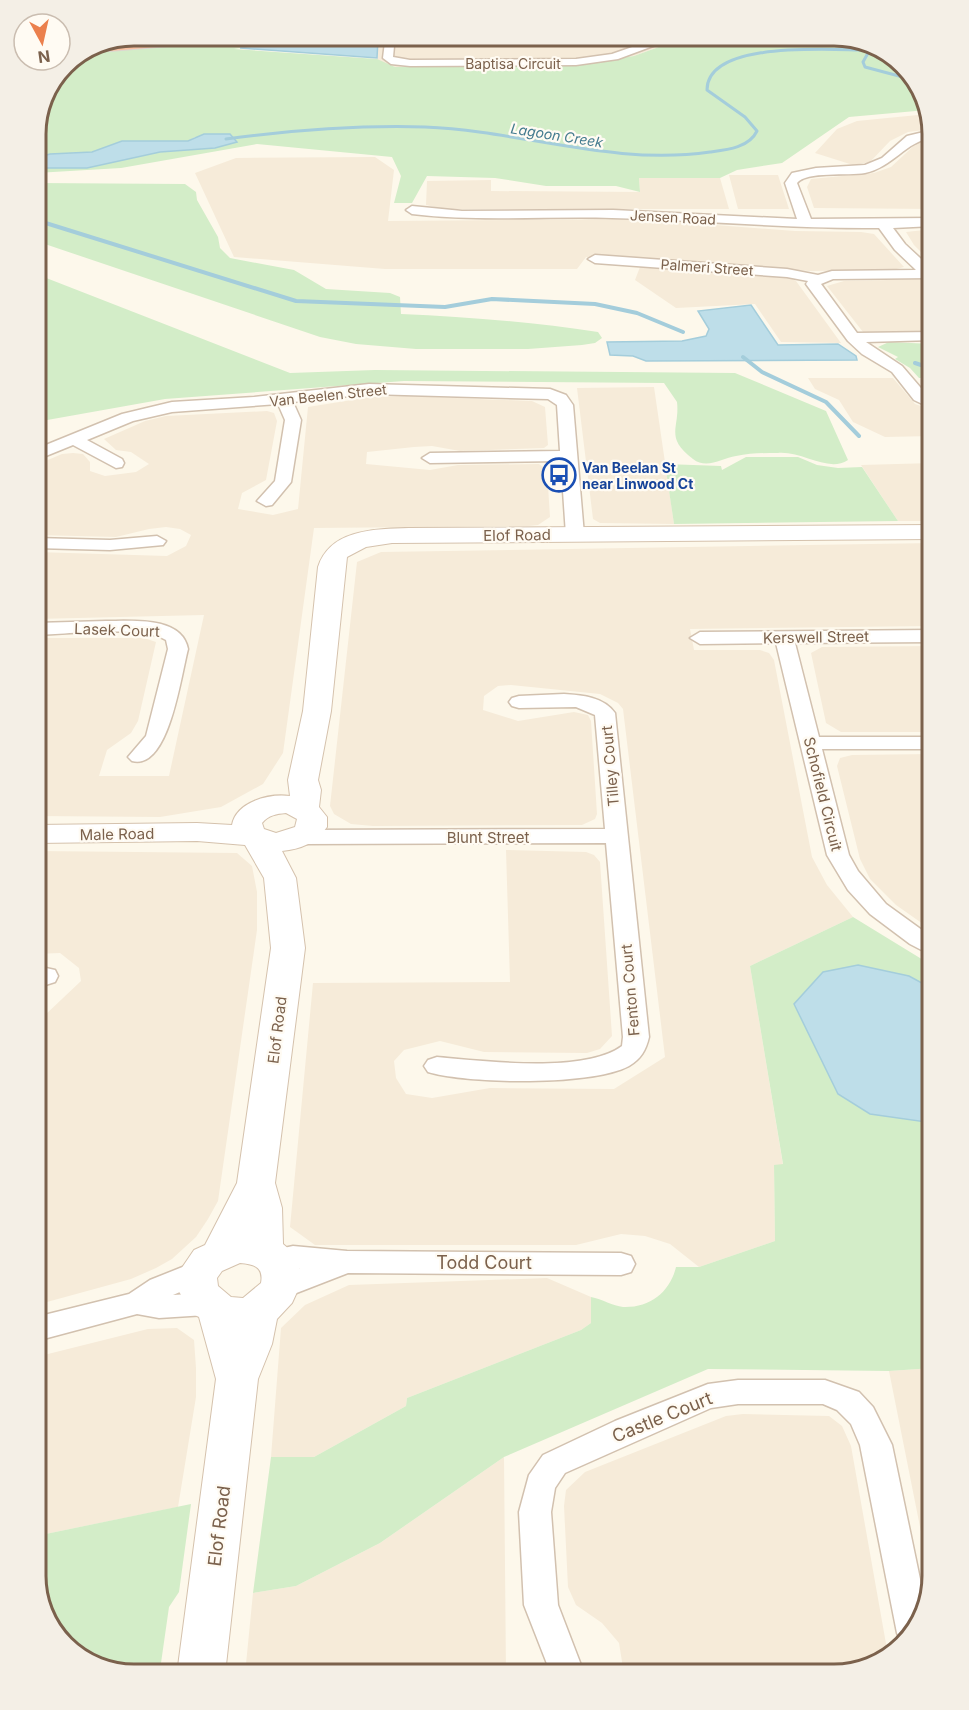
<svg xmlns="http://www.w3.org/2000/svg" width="969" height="1710" font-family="Inter,sans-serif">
<rect width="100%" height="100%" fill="#fdf8eb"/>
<path fill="#f6ebd9" d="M369,36H689L634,56L590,65L395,67L377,61L378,40Z
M928,114L932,129L908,132L890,141L870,162L853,165L815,153L837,129L857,121Z
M933,138V209L814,208L807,187L811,179L874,173L891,167L919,141Z
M375,157L394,170L388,221L638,219L795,231L861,232L874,234L904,267L893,270L810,271L586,257L577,269H385L234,257L195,173L236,158Z
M729,175H778L789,209H738Z
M639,178H720L729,209H443L426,205L427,181L491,180V191L640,192Z
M933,229V264L914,245L906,232Z
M640,267L791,278L796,281L841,343L781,342L755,304L676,308L635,280Z
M933,279V331L917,333L863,332L827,286L844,281Z
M808,378H893L915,404L933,410V436L885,437L853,422L839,400L815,389Z
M654,387L674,524L600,523L593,519L577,388Z
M406,396L532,401L545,407L548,445L544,448L460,451L432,446L414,447L367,452L366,464L430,470L458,465L539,464L547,470L550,517L538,525L529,526L314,528L283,753L263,784L221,807L160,817L36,816V638H144L156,642L138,721L131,733L107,750L99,776H169L204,615L36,619V552L167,556L186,546L191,535L180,529L166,527L149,529L116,537L36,535V465L62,454L73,453L83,454L90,462V471L105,476L136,472L149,464L131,452L116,450L104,439L145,421L166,416L267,411L274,413L277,421L266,480L242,493L238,509L273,515L298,509L308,407L371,397Z
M933,463V521H898L861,465Z
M933,543V626L690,629L694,650H760L769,653L774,660L812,857L827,885L853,917L750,966L783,1165H774L775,1241L699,1267L670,1244L645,1236L621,1234L576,1245H315L290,1227L313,983L510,982L506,850L586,852L594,855L600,862L612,1036L600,1049L587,1053L484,1052L440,1041L404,1050L394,1061L396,1078L406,1094L432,1098L490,1088L614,1089L665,1057L623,709L618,703L600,694L511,685L498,686L484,696L483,710L518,721L574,712L588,715L591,721L597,814L595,819L582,825L373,826L351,824L334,814L330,806L357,562L381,552Z
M933,646V732H841L826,723L811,653L822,647Z
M933,754V931L896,905L870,879L860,859L837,766L840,758L852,755Z
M36,851L237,853L252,866L257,892V930L218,1201L208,1219L196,1237L172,1259L156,1268L131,1279L36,1305V1049L44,1016L81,981L79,968L60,953L36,954Z
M547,1278L591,1297V1323L581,1330L407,1398L406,1406L314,1457H271L281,1328L305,1305L349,1285Z
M177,1328L194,1340L196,1368V1397L178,1507L36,1536V1357L148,1329Z
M933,1368V1576L931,1582L889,1371Z
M743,1414L829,1416L842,1426L851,1446L888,1655L878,1664L835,1674H624L619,1643L602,1623L576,1605L568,1587L564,1506L566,1490L585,1472L726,1416Z
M504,1457L506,1674H245L253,1593L296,1586L380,1543Z"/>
<path fill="#d3edc8" d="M254,36H318L234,49L377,59L395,67L571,66L634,56L689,36H842L890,53L923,91L927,110L849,117L782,163L737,170L720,178H639L640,192L616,186H546L495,178L427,176L412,203H394L401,176L392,157L257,144L121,168L36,173V168H87L160,152L215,148L195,137L188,141H122L92,152L50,154L36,158V128L65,64L98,51Z
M36,183L185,184L196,192L197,200L218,237L220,248L230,258L294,270L326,289L390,293L400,297L401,314C467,317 533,322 598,332L602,338L595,343L582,345L528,349H416L356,344L320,337L36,241Z
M36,274L290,373L375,370L735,373L826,411L848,460C828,473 803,451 778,453C764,453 750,453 736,456C722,458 707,470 693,459C664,437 680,428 677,402L664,383L404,381L165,399L36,422Z
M889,342L933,344V378H919L910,368L895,359L898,357L878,347Z
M746,457H798L817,465L838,468L862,467L898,521L674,524L665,464L721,466L722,470Z
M853,917L933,966V1368L889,1371L708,1369L504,1457L380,1543L296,1586L253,1593L271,1457H314L406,1406L407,1398L581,1330L591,1323V1297C602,1299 613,1306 623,1307C650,1308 670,1292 676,1267H699L775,1241L774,1165L783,1164L750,966Z
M191,1504L179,1592L169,1607L161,1663L167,1674H128L80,1658L46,1619L36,1576V1536Z"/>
<path fill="#bedee9" stroke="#a4cddb" stroke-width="1.5" d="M318,36H369L378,39L377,58L240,48Z
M204,134H230L237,142L215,148L160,152L87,168H36V158L50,154L92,152L122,141H188Z
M751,305L778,345L838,344L856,356L857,360L646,361L633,356L610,355L607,342L682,341L706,336L709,329L698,311Z
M858,965L909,976L933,989V1123L870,1114L838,1094L794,1004L823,972Z"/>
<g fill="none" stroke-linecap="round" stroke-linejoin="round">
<path stroke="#a4cddb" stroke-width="3" d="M226,139C293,130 358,125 425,127C522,131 612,166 710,152C726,150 749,148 757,131L745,117L707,90C707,40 831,50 864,50L868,53L863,62L865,67L914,80"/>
<path stroke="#a4cddb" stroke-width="4" d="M36,220L296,301L445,307L492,299L595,304L637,313L683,332
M743,357L762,372L826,402L859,436
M915,363L933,369"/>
<g stroke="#d2c1af" stroke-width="3">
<path id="street" d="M402,36H417L394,46L393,57L410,60L576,59L612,54L664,36H680L618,59L576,65L410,66L391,64L383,58L385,42Z
M467,36H553L548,39H472Z
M932,130L933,137C905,142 893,167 865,173C849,176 806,171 797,183L811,219L933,218V226L893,228L905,244L933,270V278L833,279L821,284L857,333L933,332V340L866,342L902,366L926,394L933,398V409L914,400L892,372L862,354L848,341L806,284L808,281L787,277L595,263L588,259L595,255L787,269L818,275L832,271L916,270L895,250L879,228C790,229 702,220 612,218C545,216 479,222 412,214L406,210L412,206L462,211L613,210L797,219L785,183L792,173L816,168L865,165L882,158L907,136Z
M369,384L550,389L566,395L573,405L584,535L581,539H569L566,535L561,461L430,463L422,458L430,453L560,451L557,405L548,399L369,394L293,402L301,420L291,482L272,505L266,506L257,501L275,481L285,420L278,404L172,412L133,421L87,440L122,459L124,463L122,467L116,468L73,445L36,460V449L122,414L172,402L254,397Z
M157,536L166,541L163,545L110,550L36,548V538L110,540Z
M106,621C132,621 182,616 188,649C181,675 169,771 132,761L128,757L146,736L168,649L166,640C142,625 66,634 36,635V623Z
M933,630V642L795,643L819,737H933V749H822L849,855L858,871L886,904L933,938V956L910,944L870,914L848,890L827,855L776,643L700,644L690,638L700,632Z
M564,694C582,695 604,697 615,713L649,1037C646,1050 641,1059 629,1066C592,1086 468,1084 428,1072L424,1066L428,1060L437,1057C484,1061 584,1074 622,1046L623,1037L606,843L302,844L294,842L291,837L294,832L302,830L605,829L595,715L576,707L519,708L512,706L509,702L512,698L519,696Z
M46,968L55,970L58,976L55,982L36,988V971Z
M293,1246L347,1251L621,1253L631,1256L635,1264L631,1272L621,1275L348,1273L281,1299L271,1296L267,1288L271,1280L300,1268L275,1271L265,1268L261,1260L265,1252Z
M200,1260L210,1263L214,1271L210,1279L173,1295L206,1293L216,1296L221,1304L216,1312L206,1315L159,1318L137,1314L36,1341V1317L129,1294L150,1280Z
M738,1380H825L859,1392L873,1407L892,1445L925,1603L917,1630L902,1643L897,1633L860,1445L851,1424L837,1410L823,1404H738L711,1408L565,1473L555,1488L551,1512L558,1605L581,1665L577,1674H551L524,1605L519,1512L529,1475L543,1455L615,1421L708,1384Z"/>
</g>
<g stroke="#d5c2ad" stroke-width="2">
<path id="secondary" d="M933,525V539L392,543L366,547L347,557L331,711L318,780L321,790L319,807L327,817V827C316,843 301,849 282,851L296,878L305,948L275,1183L282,1208L283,1244L291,1251L299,1266L302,1281L292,1303L277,1319L272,1344L258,1379L225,1674H177L216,1379L199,1317L193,1314L178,1290L177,1275L194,1250L205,1245L237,1183L271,948L264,878L245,845L197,841L36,843V825L197,823L232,825C236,802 269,793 290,796L288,780L303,711L318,567C330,529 375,529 409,528ZM286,813L297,819L295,827L276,833L264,829L262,823C269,815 276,814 286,813ZM240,1263C254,1264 264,1267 261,1283L243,1298L231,1297L218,1286L217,1278L222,1271Z"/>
</g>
<g stroke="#ddd6d0" stroke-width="2">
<path id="highway" d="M173,36H235L227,41L110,51L104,48L124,40Z"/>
</g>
<use href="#street" fill="#fff" fill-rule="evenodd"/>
<use href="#secondary" fill="#fff" fill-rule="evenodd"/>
<use href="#highway" fill="#f9c1a1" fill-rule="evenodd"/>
</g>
<defs>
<g id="bus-ring" transform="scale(1.725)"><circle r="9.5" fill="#fffbf3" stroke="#1a4fb4" stroke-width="1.5"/><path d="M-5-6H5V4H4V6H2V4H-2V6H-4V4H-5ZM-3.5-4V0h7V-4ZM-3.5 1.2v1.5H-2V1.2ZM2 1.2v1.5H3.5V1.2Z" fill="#1a4fb4"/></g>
</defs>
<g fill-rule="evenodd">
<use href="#bus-ring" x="559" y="475"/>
</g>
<g text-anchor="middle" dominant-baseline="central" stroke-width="4.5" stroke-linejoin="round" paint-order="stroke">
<g font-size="14" fill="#7b614c" stroke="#fffbf3">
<text x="513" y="63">Baptisa Circuit</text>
<text transform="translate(673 217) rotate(3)">Jensen Road</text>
<text transform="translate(707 267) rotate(4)">Palmeri Street</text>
<text transform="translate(328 395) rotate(-6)">Van Beelen Street</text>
</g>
<g font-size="14" font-style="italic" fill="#447b8f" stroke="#fffbf3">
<text transform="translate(557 135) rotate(9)">Lagoon Creek</text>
</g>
<g font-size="14" font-weight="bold" fill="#164399" stroke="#fffbf3" text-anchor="start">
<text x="582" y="467">Van Beelan St<tspan x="582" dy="16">near Linwood Ct</tspan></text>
</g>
<g font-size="15" fill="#7b614c" stroke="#fffbf3">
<text transform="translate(517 535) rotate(-1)">Elof Road</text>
<text transform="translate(117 630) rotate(2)">Lasek Court</text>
<text transform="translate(816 637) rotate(-1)">Kerswell Street</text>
<text transform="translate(610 766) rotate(-95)">Tilley Court</text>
<text transform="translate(823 794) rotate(76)">Schofield Circuit</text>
<text transform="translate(117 834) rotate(-1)">Male Road</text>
<text x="488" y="837">Blunt Street</text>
<text transform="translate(630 990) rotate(-95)">Fenton Court</text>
<text transform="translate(277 1030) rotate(-83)">Elof Road</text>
</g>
<g font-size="18" fill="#7b614c" stroke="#fffbf3">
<text x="484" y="1262">Todd Court</text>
<text transform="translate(662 1417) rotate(-22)">Castle Court</text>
<text transform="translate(219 1526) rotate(-83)">Elof Road</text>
</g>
</g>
<path d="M0 0H969V1710H0ZM134 46H834A88 88 0 0 1 922 134V1576A88 88 0 0 1 834 1664H134A88 88 0 0 1 46 1576V134A88 88 0 0 1 134 46Z" fill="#f4efe6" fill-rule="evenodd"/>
<path fill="none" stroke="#7b614c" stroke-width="3" d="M134 46H834A88 88 0 0 1 922 134V1576A88 88 0 0 1 834 1664H134A88 88 0 0 1 46 1576V134A88 88 0 0 1 134 46Z"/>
<g transform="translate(42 42) rotate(172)"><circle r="28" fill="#fffbf3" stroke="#cabdb0" stroke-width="1.5"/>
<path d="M0-4.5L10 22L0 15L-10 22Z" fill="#eb804d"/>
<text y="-9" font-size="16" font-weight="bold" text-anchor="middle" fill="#7b614c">N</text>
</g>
</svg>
